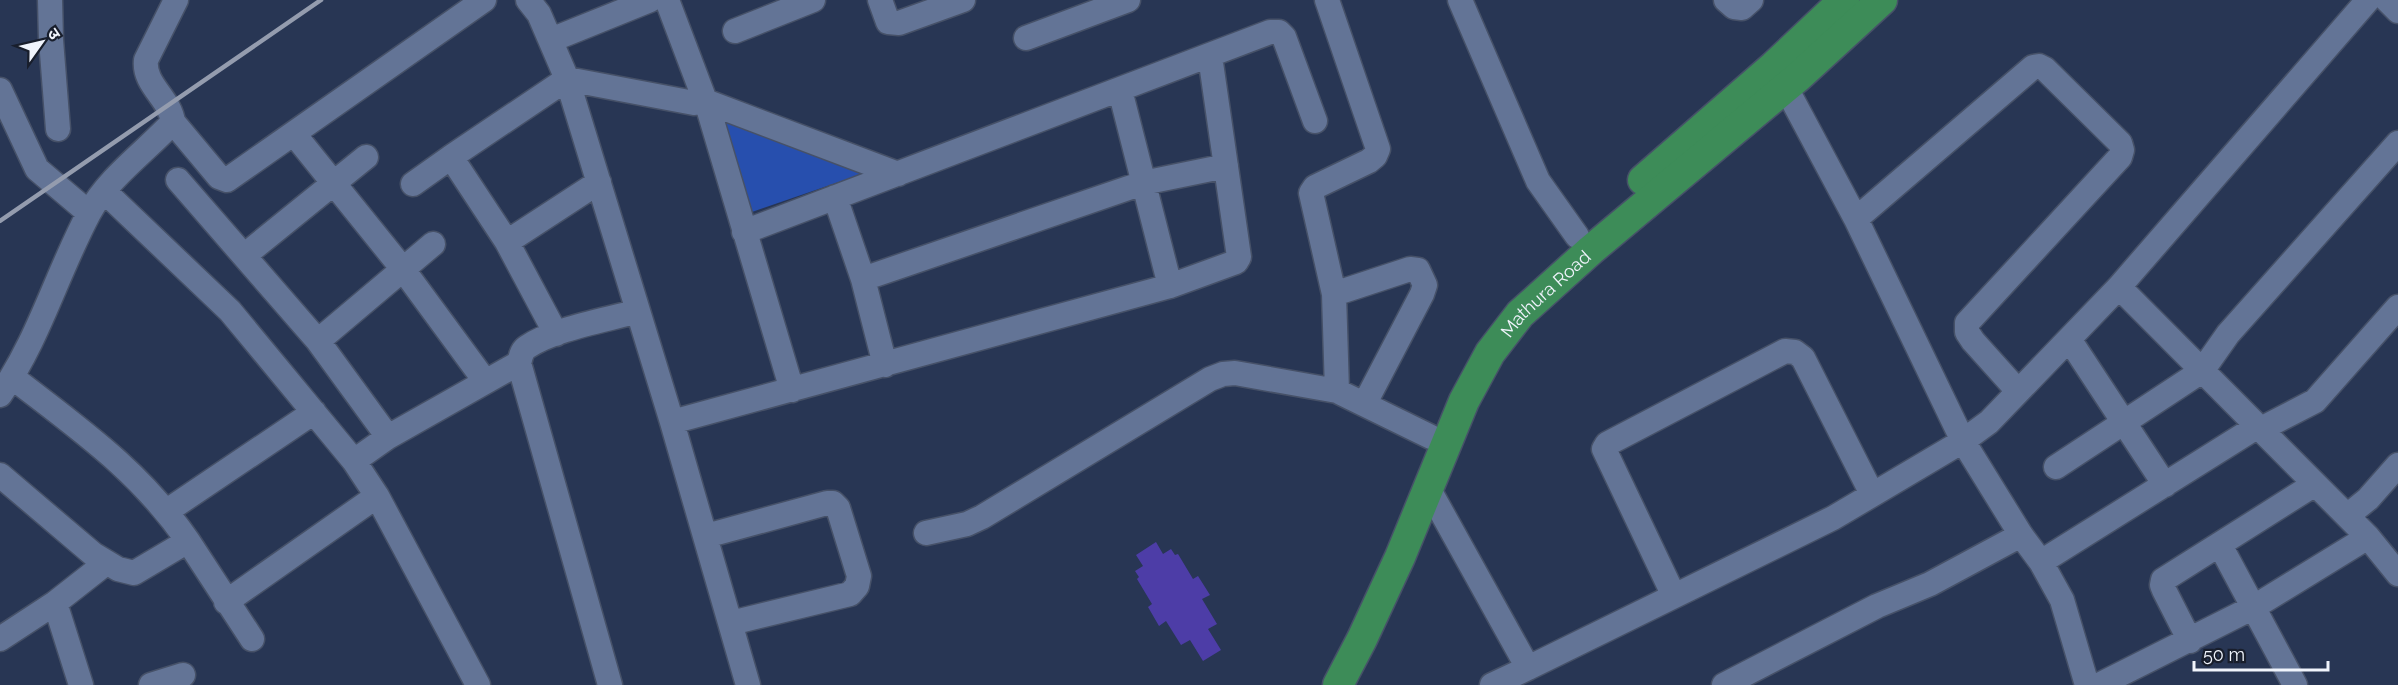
<svg xmlns="http://www.w3.org/2000/svg" width="2398" height="685" font-family="Raleway,'Noto Sans Devanagari',sans-serif">
<rect width="100%" height="100%" fill="#283654"/>
<path fill="#274fae" d="M723,116L865,173L752,212Z"/>
<path fill="#4d3da7" d="M1156,542L1163,554L1171,549L1175,555L1178,554L1193,579L1198,576L1210,595L1202,599L1217,624L1208,629L1221,650L1203,661L1190,640L1181,645L1166,621L1159,626L1148,607L1152,604L1137,579L1139,577L1135,571L1143,566L1136,555Z"/>
<g fill="none" stroke-linecap="round" stroke-linejoin="round">
<g stroke="#465168" stroke-width="27">
<path id="minor" d="M50,0L51,40L58,129
M528,0L539,14L567,79L672,422L748,685
M667,0L709,111L792,390
M880,0L888,22L899,23L963,0
M1327,0L1378,149L1375,156L1369,161L1315,187L1311,193L1334,294L1337,391
M1460,0L1538,181L1577,236
M1726,0L1734,7L1742,8L1751,0
M2387,0L2398,11
M735,31L813,0
M1026,38L1128,0
M551,40L650,0
M1786,88L1856,219L1963,441L1989,422L2119,287L2368,0
M0,90L37,169L89,213
M1120,90L1170,286
M173,122L219,177L227,180L484,0
M294,134L402,268L485,381
M178,180L318,341L388,437
M413,184L451,157
M104,191L230,311L354,461
M835,197L863,279L1143,183L1226,166
M1856,219L2033,67L2039,66L2045,69L2120,143L2122,150L2120,157L1967,323V332L1973,341L2018,391
M744,232L1270,32H1279L1284,37L1315,121
M507,242L599,182
M245,255L366,157
M863,279L885,365
M2119,287L2368,537L2398,574
M1334,294L1410,269L1418,270L1425,285L1422,294L1365,403
M556,334L507,242L451,157L567,79L694,103L705,101L898,174
M2069,339L2165,485
M318,341L433,244
M12,377C79,429 139,470 188,541
M0,395C39,339 57,273 89,213C109,177 145,152 173,122C170,98 143,85 146,60L176,0
M672,422L1170,286L1236,262L1239,257L1210,56
M2056,467L2202,371L2228,334L2398,143
M0,475L93,554L118,569L134,573L188,541L252,639
M1427,486L1528,668L1833,518L1963,441L2021,535L2041,562L2062,600L2087,685
M167,511L314,412
M2347,516L2368,499L2398,465
M926,533L967,524L982,517L1210,379L1223,374L1235,373L1337,391L1431,437
M706,536L827,503H833L838,508L859,576L857,586L850,594L731,623
M2220,545L2295,685
M2041,562L2258,426L2263,428L2315,401L2398,307
M1674,596L1604,449L1607,444L1785,351L1795,352L1803,358L1872,494
M226,602L377,496
M55,603L81,685
M0,639L55,603L106,563
M2190,641L2164,590L2162,585L2163,580L2315,484
M151,685L183,675
M478,685L377,496L354,461L388,437L519,363
M610,685L519,363C521,357 521,351 527,347C553,329 607,320 638,311
M1492,685L1528,668
M1724,685L1877,606L1930,584L2021,535
M2099,685L2254,607L2368,537"/>
</g>
<g stroke="#465168" stroke-width="33">
<g id="major">
<path d="M1643,180L1774,66L1844,0"/>
<path id="s1" d="M1338,685L1362,639L1400,557L1464,401L1490,353L1520,314L1591,250L1798,77L1882,0"/>
</g>
</g>
<use href="#minor" stroke="#637496" stroke-width="24"/>
<use href="#major" stroke="#3d8c58" stroke-width="30"/>
<path stroke="#949cae" stroke-width="4.5" d="M0,221L321,0"/>
</g>
<g text-anchor="middle" dominant-baseline="central" stroke-width="5" stroke-linejoin="round" paint-order="stroke">
<g font-size="18" fill="#f0f4fc" stroke="#181e2c">
<text stroke="none"><textPath href="#s1" startOffset="447">Mathura Road</textPath></text>
</g>
</g>
<g transform="translate(42 42) rotate(56)" stroke="#181e2c" stroke-width="4.5" paint-order="stroke">
<path d="M0-4.5L10 22L0 15L-10 22Z" fill="#f0f4fc"/>
<text y="-9" font-size="16" font-weight="bold" text-anchor="middle" fill="#f0f4fc">उ</text>
</g>
<path d="M2194 661v9h134v-9" fill="none" stroke="#f0f4fc" stroke-width="3"/>
<text x="2203" y="661" font-size="18" fill="#f0f4fc" stroke="#181e2c" stroke-width="4.5" paint-order="stroke">50 m</text>
</svg>
